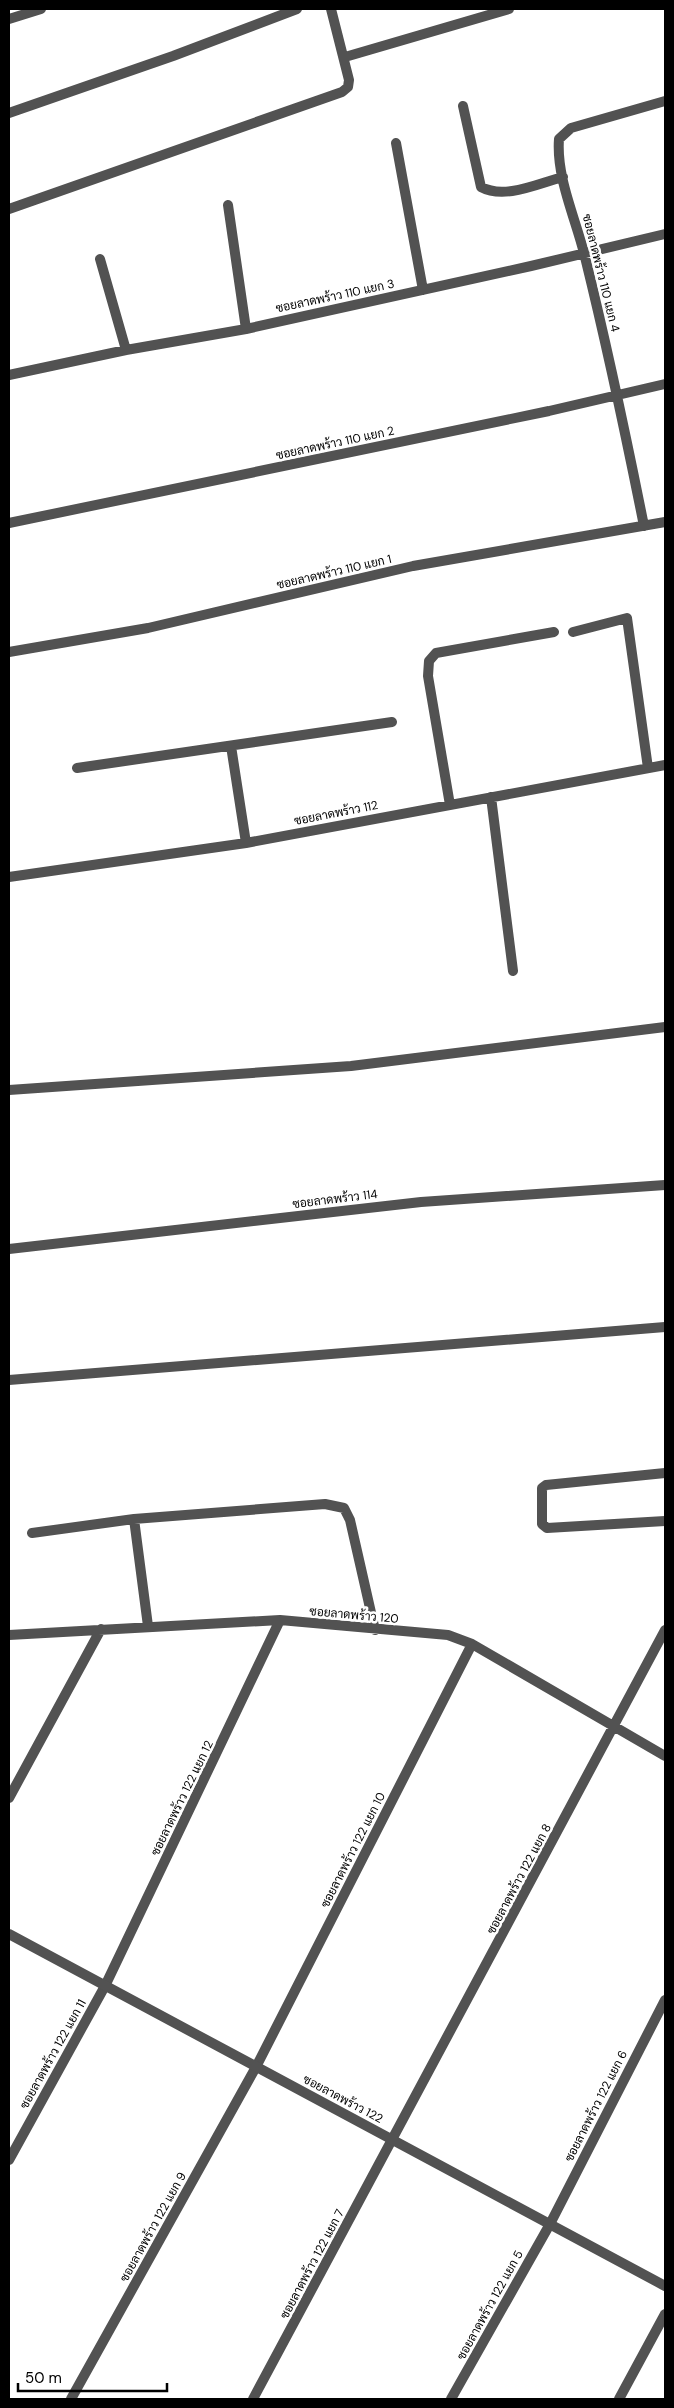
<svg xmlns="http://www.w3.org/2000/svg" width="674" height="2408" font-family="'DM Sans',Sarabun,sans-serif">
<rect width="100%" height="100%" fill="#fff"/>
<g fill="none" stroke-linecap="round" stroke-linejoin="round">
<path stroke="#525252" stroke-width="10" d="M9,19L41,9
M345,57L509,9
M463,106L481,187C505,200 539,183 563,177
M9,113L173,56L297,9
M396,143L423,290
M228,205L246,329
M9,209L342,92L348,87L349,80L331,9
M100,259L126,350
M9,375L126,350L246,329L531,266L665,234
M9,523L549,411L665,384
M644,526C626,436 607,346 585,257C576,219 556,178 559,139L571,128L665,101
M573,632L627,618L648,768
M9,652L148,628L413,566L665,522
M231,746L246,843
M77,768L392,722
M491,797L513,971
M450,805L428,676L429,661L436,653L554,632
M9,877L246,843L665,765
M9,1090L351,1066L665,1027
M9,1249L421,1202L665,1185
M9,1380L665,1327
M665,1473L546,1485L542,1488V1524L547,1528L665,1521
M134,1519L148,1626
M32,1533L134,1519L325,1504L344,1508L350,1520L375,1630
M9,1635L280,1620L448,1635L472,1644L665,1756
M9,1798L101,1629
M9,2160L105,1986L280,1620
M71,2399L256,2067L472,1644
M253,2399L665,1630
M451,2399L550,2224L665,2000
M619,2399L665,2314"/>
<path stroke="#525252" stroke-width="10" d="M9,1934L665,2286"/>
</g>
<g text-anchor="middle" dominant-baseline="central" stroke-width="5" stroke-linejoin="round" paint-order="stroke">
<g font-size="12" fill="#000" stroke="#fff">
<text transform="translate(601 273) rotate(76)">ซอยลาดพร้าว 110 แยก 4</text>
<text transform="translate(335 296) rotate(-12)">ซอยลาดพร้าว 110 แยก 3</text>
<text transform="translate(335 443) rotate(-12)">ซอยลาดพร้าว 110 แยก 2</text>
<text transform="translate(334 572) rotate(-13)">ซอยลาดพร้าว 110 แยก 1</text>
<text transform="translate(336 813) rotate(-11)">ซอยลาดพร้าว 112</text>
<text transform="translate(335 1199) rotate(-7)">ซอยลาดพร้าว 114</text>
<text transform="translate(354 1615) rotate(5)">ซอยลาดพร้าว 120</text>
<text transform="translate(182 1798) rotate(-64)">ซอยลาดพร้าว 122 แยก 12</text>
<text transform="translate(353 1850) rotate(-63)">ซอยลาดพร้าว 122 แยก 10</text>
<text transform="translate(519 1879) rotate(-62)">ซอยลาดพร้าว 122 แยก 8</text>
<text transform="translate(53 2054) rotate(-61)">ซอยลาดพร้าว 122 แยก 11</text>
<text transform="translate(343 2099) rotate(28)">ซอยลาดพร้าว 122</text>
<text transform="translate(596 2106) rotate(-63)">ซอยลาดพร้าว 122 แยก 6</text>
<text transform="translate(153 2227) rotate(-61)">ซอยลาดพร้าว 122 แยก 9</text>
<text transform="translate(312 2264) rotate(-62)">ซอยลาดพร้าว 122 แยก 7</text>
<text transform="translate(490 2305) rotate(-61)">ซอยลาดพร้าว 122 แยก 5</text>
</g>
</g>
<rect width="674" height="2408" fill="none" stroke="#000000" stroke-width="20"/>
<path d="M18 2383v8h149v-8" fill="none" stroke="#000000" stroke-width="2.5"/>
<text x="25" y="2383" font-size="15" fill="#000000" stroke="#ffffff" stroke-width="4" paint-order="stroke">50 m</text>
</svg>
